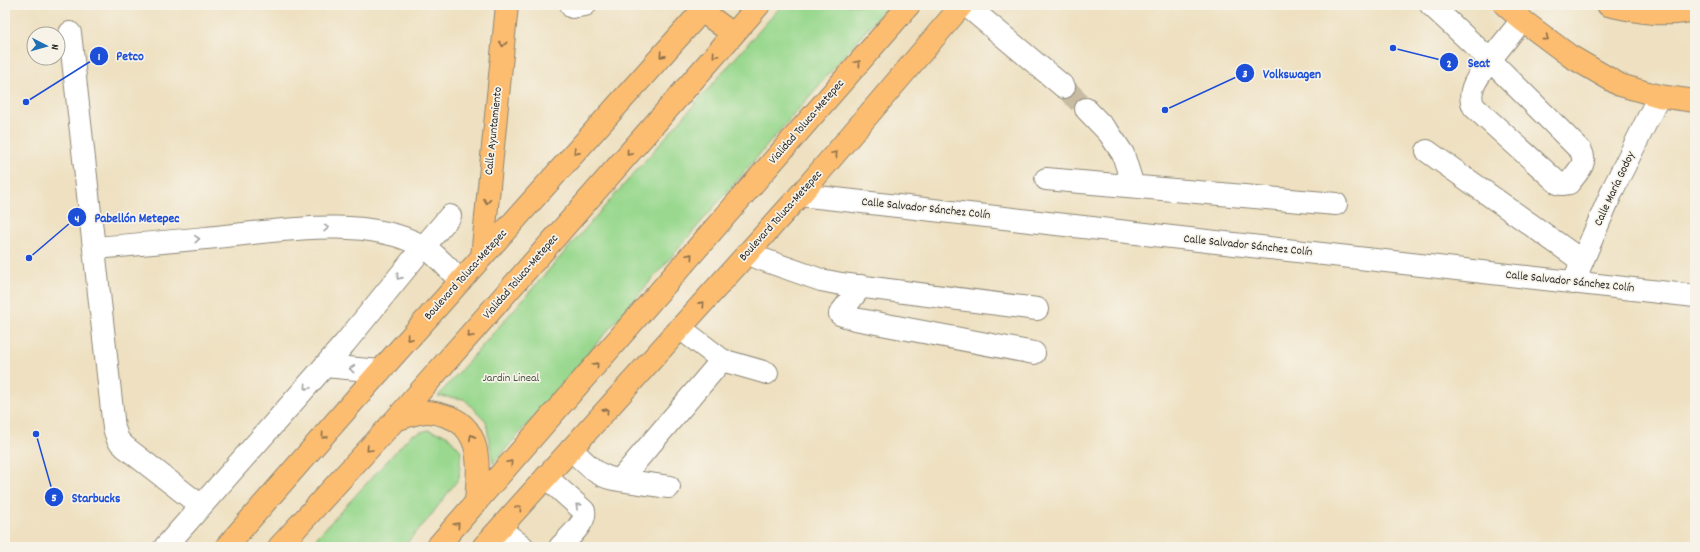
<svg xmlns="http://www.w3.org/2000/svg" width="1700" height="552" font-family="Dekko,sans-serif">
<rect width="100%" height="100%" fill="#f7f3e8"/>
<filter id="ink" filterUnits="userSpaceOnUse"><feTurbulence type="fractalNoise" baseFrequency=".025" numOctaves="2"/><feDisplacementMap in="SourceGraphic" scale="8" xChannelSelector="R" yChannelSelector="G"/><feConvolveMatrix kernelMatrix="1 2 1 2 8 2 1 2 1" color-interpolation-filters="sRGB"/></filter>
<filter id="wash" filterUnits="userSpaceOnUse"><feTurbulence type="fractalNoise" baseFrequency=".012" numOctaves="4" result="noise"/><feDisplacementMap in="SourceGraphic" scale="16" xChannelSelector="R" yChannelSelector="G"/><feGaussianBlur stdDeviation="0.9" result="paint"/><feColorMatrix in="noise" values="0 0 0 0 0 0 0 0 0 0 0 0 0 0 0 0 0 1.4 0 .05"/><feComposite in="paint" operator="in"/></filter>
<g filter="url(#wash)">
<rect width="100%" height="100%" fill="#eee0c0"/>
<path fill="#99d88e" stroke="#62825c" d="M782,5H888L493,464L486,421L464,399L438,396Z
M428,430L447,435L461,451L459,478L429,518L403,547H308L411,435Z"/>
</g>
<g filter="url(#ink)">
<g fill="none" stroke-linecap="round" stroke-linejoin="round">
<path stroke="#c7bca2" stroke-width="22" stroke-dasharray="22 11" stroke-linecap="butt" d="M1064,87L1086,109"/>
<g stroke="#8c8676" stroke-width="24">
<path id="minor" d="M966,5L1064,87
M1431,5L1490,60C1480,75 1465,90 1474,107L1558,183L1562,184L1569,183C1577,172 1588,164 1581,151L1490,60L1522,20
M572,7L585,5
M70,33L114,428L118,440L125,447L201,506
M1086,109L1109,133L1123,154L1133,186
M1427,151L1582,261
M1046,179L1336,204
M800,195L1695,296
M95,248C135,245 175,241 216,237C278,231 365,215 422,246C434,252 451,271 460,281
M747,254L821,280L841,284L1037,309
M1573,283L1613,189L1659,96
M861,286L840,314L855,319L1034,353
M722,360L767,373
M325,366L380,371
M571,449C587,464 597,478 620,480L722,360L680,328
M546,477L584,511C587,522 567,539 560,547
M620,480L669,487
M500,529L523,547
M165,547L345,343L415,257L450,216"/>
</g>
<g stroke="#8c8676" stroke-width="24">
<path id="major" d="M1505,5L1522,20L1570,56L1620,85L1659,96L1695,101
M1608,5C1639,12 1664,17 1695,10
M482,257L507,5
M226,547L380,371L707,5
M483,547L800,195L962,5"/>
</g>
<g stroke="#8c8676" stroke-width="24">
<path id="highway" d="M702,11L733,34
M395,420C405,417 418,412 428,412C433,412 439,414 443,415C485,426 478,469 476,503
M279,547L395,420L759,5
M437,547L909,5"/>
</g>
<use href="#minor" stroke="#fff" stroke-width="22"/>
<use href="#major" stroke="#fcbd6f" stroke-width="22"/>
<use href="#highway" stroke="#fcbd6f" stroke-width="22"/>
</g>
<defs><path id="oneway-chevron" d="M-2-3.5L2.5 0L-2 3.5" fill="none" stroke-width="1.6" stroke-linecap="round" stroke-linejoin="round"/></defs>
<g stroke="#896d4a">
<use href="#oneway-chevron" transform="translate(1546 38) rotate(37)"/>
<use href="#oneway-chevron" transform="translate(503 44) rotate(96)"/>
<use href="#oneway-chevron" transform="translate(662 55) rotate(132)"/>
<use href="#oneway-chevron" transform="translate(715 55) rotate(131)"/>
<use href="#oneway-chevron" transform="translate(858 63) rotate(-49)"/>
<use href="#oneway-chevron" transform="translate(576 152) rotate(132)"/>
<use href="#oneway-chevron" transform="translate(629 153) rotate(131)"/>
<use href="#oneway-chevron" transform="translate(835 154) rotate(-50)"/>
<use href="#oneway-chevron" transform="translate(487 201) rotate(96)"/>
<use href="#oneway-chevron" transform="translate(690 256) rotate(-49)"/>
<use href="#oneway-chevron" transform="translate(702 304) rotate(-48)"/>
<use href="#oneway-chevron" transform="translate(470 335) rotate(131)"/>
<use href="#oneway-chevron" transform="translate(409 338) rotate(132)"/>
<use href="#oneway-chevron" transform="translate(596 365) rotate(-49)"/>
<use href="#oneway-chevron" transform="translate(606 411) rotate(-48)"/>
<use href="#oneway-chevron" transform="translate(324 436) rotate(131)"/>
<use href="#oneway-chevron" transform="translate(472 437) rotate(-117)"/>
<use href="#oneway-chevron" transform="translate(369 449) rotate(133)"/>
<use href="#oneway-chevron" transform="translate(510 463) rotate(-49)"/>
<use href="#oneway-chevron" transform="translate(519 508) rotate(-49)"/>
<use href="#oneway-chevron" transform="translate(457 525) rotate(-49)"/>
</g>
<g stroke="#a0a0a0">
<use href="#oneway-chevron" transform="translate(326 228) rotate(-1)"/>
<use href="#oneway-chevron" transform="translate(197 239) rotate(-5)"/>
<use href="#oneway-chevron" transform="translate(399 277) rotate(129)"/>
<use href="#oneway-chevron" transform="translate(352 369) rotate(-175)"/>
<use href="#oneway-chevron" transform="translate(307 387) rotate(131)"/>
<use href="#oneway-chevron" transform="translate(578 506) rotate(-138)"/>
</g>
</g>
<g text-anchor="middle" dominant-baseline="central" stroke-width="3.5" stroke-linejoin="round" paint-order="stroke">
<g font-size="12" fill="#2b2b2b" stroke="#f7f3e8">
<text transform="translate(807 122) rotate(-49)">Vialidad Toluca-Metepec</text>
<text transform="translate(494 131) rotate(-84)">Calle Ayuntamiento</text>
<text transform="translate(1615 189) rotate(-65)">Calle María Godoy</text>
<text transform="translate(926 209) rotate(6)">Calle Salvador Sánchez Colín</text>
<text transform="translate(781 216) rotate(-48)">Boulevard Toluca-Metepec</text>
<text transform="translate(1248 246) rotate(6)">Calle Salvador Sánchez Colín</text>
<text transform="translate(466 275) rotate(-48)">Boulevard Toluca-Metepec</text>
<text transform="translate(521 277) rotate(-49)">Vialidad Toluca-Metepec</text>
<text transform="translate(1570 282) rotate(6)">Calle Salvador Sánchez Colín</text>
</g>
<g font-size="12" fill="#465644" stroke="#f7f3e8">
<text x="511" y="378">Jardin Lineal</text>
</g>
</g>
<path fill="none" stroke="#1d4ed8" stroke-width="1.5" d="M26 102L99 56M1393 48L1449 62M1165 110L1245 73M29 258L77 217M36 434L54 497"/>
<g fill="#1d4ed8" stroke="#f7f3e8" stroke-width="1.5">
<circle cx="26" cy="102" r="4"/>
<circle cx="1393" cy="48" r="4"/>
<circle cx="1165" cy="110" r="4"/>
<circle cx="29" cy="258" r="4"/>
<circle cx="36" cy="434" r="4"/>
<circle cx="99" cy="56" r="10"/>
<circle cx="1449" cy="62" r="10"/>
<circle cx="1245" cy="73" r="10"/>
<circle cx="77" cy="217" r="10"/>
<circle cx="54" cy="497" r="10"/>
</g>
<g font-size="12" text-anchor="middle" font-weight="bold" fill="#fff">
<text x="99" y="60">1</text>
<text x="1449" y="67">2</text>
<text x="1245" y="77">3</text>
<text x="77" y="222">4</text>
<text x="54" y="501">5</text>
</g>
<g font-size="13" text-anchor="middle" font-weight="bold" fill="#1d4ed8" stroke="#f7f3e8" stroke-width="3.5" stroke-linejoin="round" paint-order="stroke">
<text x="130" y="60">Petco</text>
<text x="1479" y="67">Seat</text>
<text x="1292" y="78">Volkswagen</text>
<text x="137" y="222">Pabellón Metepec</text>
<text x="96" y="502">Starbucks</text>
</g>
<rect width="1700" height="552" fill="none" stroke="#f7f3e8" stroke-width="20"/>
<g transform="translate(46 46) rotate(96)"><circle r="19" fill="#f7f3e8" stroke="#a5a39c"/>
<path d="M0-3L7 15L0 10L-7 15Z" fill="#1f6fb2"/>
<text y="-6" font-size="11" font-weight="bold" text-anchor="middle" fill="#2b2b2b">N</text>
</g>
</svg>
